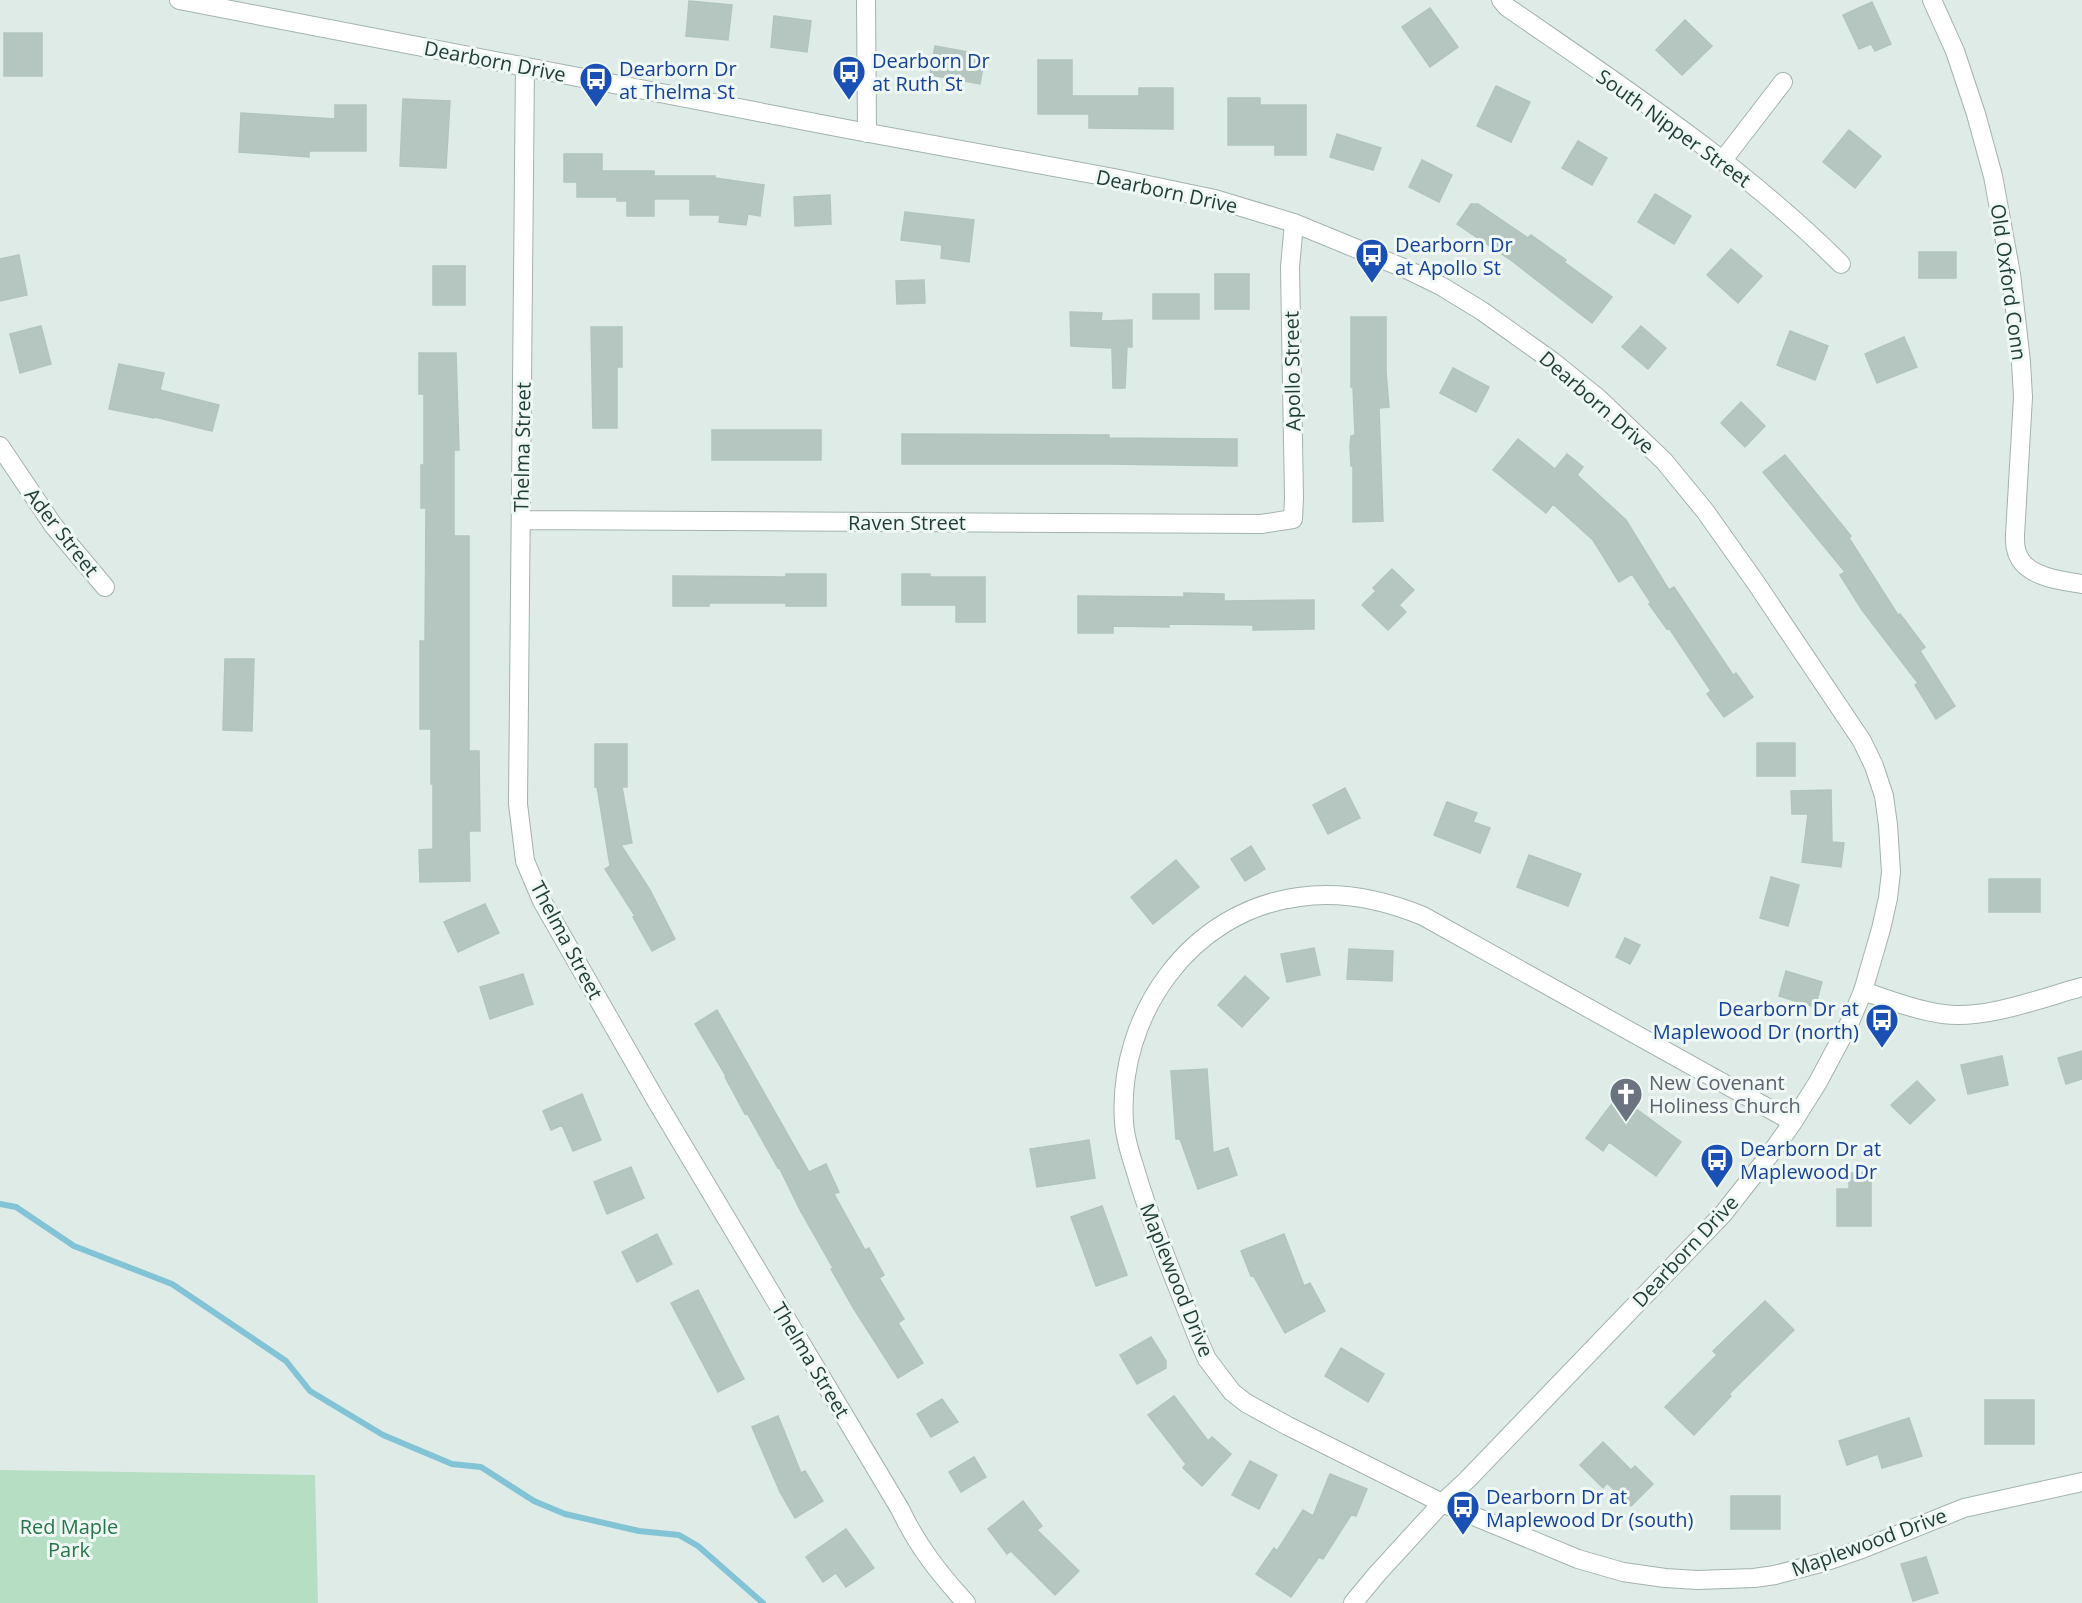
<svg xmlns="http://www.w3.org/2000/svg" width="2082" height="1603" font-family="'Open Sans',sans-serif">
<rect width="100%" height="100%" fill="#dfebe6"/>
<path fill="#b6dec3" d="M0,1470L315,1475L318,1603H0Z"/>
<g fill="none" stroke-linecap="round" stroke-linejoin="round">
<path stroke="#82c4d5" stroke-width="6" d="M0,1204L16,1207L74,1246L172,1284L286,1361L310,1391L383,1435L452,1464L481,1467L534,1501L565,1514L639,1531L679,1535L698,1546L763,1603"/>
</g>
<path fill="#b4c6bf" stroke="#b1c5be" stroke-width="1.5" d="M689,1L732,5L728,40L686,36Z
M1872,2L1891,44L1875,51L1871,44L1859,49L1843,15Z
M1430,8L1458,47L1430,67L1402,27Z
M774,16L811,21L807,52L771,47Z
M1685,20L1712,46L1682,75L1656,50Z
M4,33H42V76H4Z
M935,46L985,55L980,84L930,75Z
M1038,60H1072V96H1139V88H1173V129L1089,128V114H1038Z
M1496,86L1530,102L1511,142L1477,126Z
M1228,98H1260V105H1306V155H1275V145H1228Z
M403,99L450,101L446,168L400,166Z
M335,105H366V151H309V157L239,152L241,113L335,119Z
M1849,130L1881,156L1855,188L1823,162Z
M1337,134L1381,148L1373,170L1330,157Z
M1578,141L1607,158L1592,185L1562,168Z
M564,154H602V171H654V176H715V178L764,185L760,216L748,214L746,225L719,222L720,215H690V199H654V216H627V201H617V197H577V182H564Z
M1422,160L1452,175L1439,202L1409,187Z
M1655,194L1691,216L1674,244L1638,222Z
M830,195L831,224L795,226L794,197Z
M1471,204H1478L1528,238L1531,235L1566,260L1564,262L1612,297L1592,323L1512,261L1457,224Z
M905,212L974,220L969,262L941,258L942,245L901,240Z
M1731,249L1762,276L1738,303L1707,275Z
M1919,252H1956V278H1919Z
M19,255L27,295L0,301V259Z
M433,266H465V305H433Z
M1215,274H1249V309H1215Z
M924,280L925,303L897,304L896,281Z
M1153,294H1199V319H1153Z
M1070,312L1102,313L1101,321L1132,320V347H1127L1125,388H1113L1112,348L1071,346Z
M1351,317H1386V372L1389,407L1379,408L1383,521L1353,522V466H1351L1350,446L1351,436L1355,435L1353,387H1351Z
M41,326L51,364L20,373L10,334Z
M1641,326L1666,348L1648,369L1622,347Z
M591,327H622V367H617V428H593Z
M1790,331L1828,346L1815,380L1777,365Z
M1904,337L1917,367L1877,383L1865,354Z
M419,353H456L459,450H454V536H469V751H479L480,831H469L470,881L420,882L419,850L433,849V784H431V729H420V641H425L426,508H421V465H424V394H419Z
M119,364L164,373L160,390L219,405L212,431L155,417L154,418L109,409Z
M1453,368L1489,387L1476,412L1440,393Z
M1741,402L1765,426L1745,447L1721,423Z
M712,430H821V460H712Z
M902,434L1109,435V438L1237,439V466L1109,464H902Z
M1518,439L1555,469L1567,454L1583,467L1577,475L1626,520L1669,590L1674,587L1733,675L1736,673L1753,697L1724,717L1707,694L1711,691L1669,628L1667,629L1649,604L1651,603L1632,574L1619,582L1593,540L1553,504L1546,513L1493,470Z
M1785,455L1851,536L1849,538L1898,615L1900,614L1925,647L1920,651L1955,706L1936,719L1915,685L1918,683L1862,610L1840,575L1845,572L1763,472Z
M1392,569L1414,590L1399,605L1406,612L1388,630L1362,605L1376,591L1373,588Z
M786,574H826V606H786V603H709V606H673V576L786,577Z
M902,574H930V577H985V622H956V605H902Z
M1184,593L1224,594V601L1314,600V629L1253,630V625L1169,624V627L1113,626V633H1078V596L1184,597Z
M225,659H254L252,731L223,730Z
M1757,743H1795V776H1757Z
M595,744H627V787H622L632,843L621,845L650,890L675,939L652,951L633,917L635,916L605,869L610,866L597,787H595Z
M1345,788L1360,818L1328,834L1313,805Z
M1831,790L1832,842L1844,843L1841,867L1802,862L1808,814H1792L1791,791Z
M1447,802L1477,813L1473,822L1490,828L1480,853L1434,835Z
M1251,846L1265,869L1245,881L1231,859Z
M1529,855L1581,874L1568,906L1517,887Z
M1176,860L1199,887L1153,924L1131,897Z
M1771,877L1799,885L1788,926L1760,918Z
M1989,879H2040V912H1989Z
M485,904L499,933L458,952L444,922Z
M1625,938L1640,945L1630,964L1616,957Z
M1314,948L1320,975L1287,982L1281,954Z
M1349,949L1393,951L1392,981L1347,979Z
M1786,971L1822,982L1815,1007L1779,996Z
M523,974L533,1004L490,1019L480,987Z
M1245,976L1269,998L1242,1027L1218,1005Z
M717,1010L809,1172L826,1164L839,1192L834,1194L865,1250L869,1248L884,1275L879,1278L904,1319L898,1323L923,1363L898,1378L854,1309L831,1269L833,1268L800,1210L779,1167L778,1168L747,1113L745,1114L725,1077L726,1076L695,1024Z
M2082,1051V1079L2066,1084L2058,1058Z
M2002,1056L2008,1085L1968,1094L1961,1065Z
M1207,1069L1213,1153L1228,1148L1237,1175L1198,1189L1180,1139H1176L1171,1071Z
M1917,1081L1935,1100L1910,1124L1891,1105Z
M1623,1089L1639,1102L1635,1108L1681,1142L1656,1176L1609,1142L1603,1151L1586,1138Z
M582,1094L601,1140L573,1151L562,1125L551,1130L543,1111Z
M1089,1140L1095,1178L1037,1187L1030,1149Z
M631,1167L644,1198L607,1214L594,1182Z
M1849,1173H1871V1226H1837V1189H1849Z
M1102,1206L1127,1275L1096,1286L1071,1217Z
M657,1234L672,1264L637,1282L622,1252Z
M1284,1234L1304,1286L1310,1283L1325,1311L1285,1333L1253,1275L1251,1276L1241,1251Z
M698,1290L744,1379L718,1392L671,1303Z
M1765,1301L1794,1330L1729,1394L1731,1396L1694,1435L1665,1407L1717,1355L1713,1351Z
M1151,1337L1166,1361V1368L1137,1384L1120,1355Z
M1341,1348L1384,1374L1368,1402L1325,1376Z
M1174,1396L1208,1441L1212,1437L1231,1454L1202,1486L1183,1468L1186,1464L1148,1415Z
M942,1399L958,1422L931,1437L917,1414Z
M1985,1400H2034V1444H1985Z
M778,1416L801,1473L805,1471L823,1501L795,1518L780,1492L752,1427Z
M1909,1418L1922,1456L1882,1468L1878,1454L1847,1465L1839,1441Z
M1603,1442L1631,1470L1635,1466L1653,1484L1631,1506L1607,1483L1603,1488L1580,1465Z
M974,1457L986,1477L961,1492L949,1472Z
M1250,1461L1277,1475L1259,1509L1232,1495Z
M1330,1474L1367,1489L1356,1516L1351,1515L1323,1559L1319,1557L1291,1597L1256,1574L1274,1548L1277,1551L1303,1510L1313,1516Z
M1731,1496H1780V1529H1731Z
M1023,1501L1042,1526L1037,1530L1079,1571L1055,1595L1011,1551L1007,1554L988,1529Z
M846,1529L874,1568L846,1587L836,1573L823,1582L806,1557Z
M1926,1557L1938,1593L1913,1601L1901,1564Z"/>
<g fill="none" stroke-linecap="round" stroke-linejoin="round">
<g stroke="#a2b3ae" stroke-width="20">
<path id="minor" d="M866,0L867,133
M1501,0L1507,7C1621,86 1742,165 1841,264
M1932,0L1955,51L1976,114L1993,176L2011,274L2021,362L2023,397L2015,535C2015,544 2015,551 2020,559C2030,577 2063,581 2082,584
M525,67L518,804L525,861L542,901L657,1102L900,1509C918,1547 939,1573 966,1603
M1723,160L1783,82
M0,446L53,525L105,587
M521,520L1261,524L1293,519L1294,498L1290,267L1294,223
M1863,991C1889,1000 1915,1010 1943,1014C1986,1020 2041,998 2082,987
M1793,1122L1423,916C1384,900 1340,891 1299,897C1190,911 1117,1016 1124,1122C1125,1142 1133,1161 1138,1179C1155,1234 1178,1287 1199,1341L1207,1359L1232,1392L1246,1403L1288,1426L1442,1503L1578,1559L1623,1572L1665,1578L1697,1580L1754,1578L1775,1575L1824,1562L1862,1549L1964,1508L2082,1482"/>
</g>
<g stroke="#a2b3ae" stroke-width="20">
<path id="tertiary" d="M179,0L847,129L1114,178L1215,199L1294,223L1406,269L1441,286L1482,311L1552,361L1598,398L1664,461L1705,511L1756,583L1862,741L1874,766L1884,796L1888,825L1891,872L1888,898L1881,929L1863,991L1850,1022L1818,1082L1793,1122L1771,1153L1723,1214L1467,1480L1442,1503L1377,1574L1353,1603"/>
</g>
<use href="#minor" stroke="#fff" stroke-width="18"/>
<use href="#tertiary" stroke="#fff" stroke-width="18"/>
</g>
<defs>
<g id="bus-pin" transform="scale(1.725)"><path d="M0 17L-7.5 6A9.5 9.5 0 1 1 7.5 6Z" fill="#1a4fb4" stroke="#eff8f4"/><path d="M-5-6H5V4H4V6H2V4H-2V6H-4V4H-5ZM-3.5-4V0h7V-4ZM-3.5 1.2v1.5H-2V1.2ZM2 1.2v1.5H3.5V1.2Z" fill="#fff"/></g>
<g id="church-pin" transform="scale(1.725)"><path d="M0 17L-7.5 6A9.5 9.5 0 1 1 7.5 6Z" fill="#6b7280" stroke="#eff8f4"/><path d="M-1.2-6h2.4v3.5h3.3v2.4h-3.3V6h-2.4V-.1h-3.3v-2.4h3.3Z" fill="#fff"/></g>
</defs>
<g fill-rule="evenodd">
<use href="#bus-pin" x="849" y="72"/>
<use href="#bus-pin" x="596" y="79"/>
<use href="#bus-pin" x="1372" y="255"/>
<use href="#bus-pin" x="1882" y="1020"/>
<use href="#church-pin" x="1626" y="1094"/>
<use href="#bus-pin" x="1717" y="1160"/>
<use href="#bus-pin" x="1463" y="1507"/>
</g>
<g text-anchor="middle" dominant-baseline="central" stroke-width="6" stroke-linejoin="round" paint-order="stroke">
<g font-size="20" fill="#164399" stroke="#eff8f4" text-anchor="start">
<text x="872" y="60">Dearborn Dr<tspan x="872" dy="23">at Ruth St</tspan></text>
<text x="619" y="68">Dearborn Dr<tspan x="619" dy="23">at Thelma St</tspan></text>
<text x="1395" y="244">Dearborn Dr<tspan x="1395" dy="23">at Apollo St</tspan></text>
<text x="1859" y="1008" text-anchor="end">Dearborn Dr at<tspan x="1859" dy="23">Maplewood Dr (north)</tspan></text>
<text x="1740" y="1148">Dearborn Dr at<tspan x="1740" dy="23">Maplewood Dr</tspan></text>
<text x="1486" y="1496">Dearborn Dr at<tspan x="1486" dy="23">Maplewood Dr (south)</tspan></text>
</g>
<g font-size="20" fill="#1f3c36" stroke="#eff8f4">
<text transform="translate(495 61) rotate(11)">Dearborn Drive</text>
<text transform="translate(1674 128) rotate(36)">South Nipper Street</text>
<text transform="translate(1167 191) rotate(12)">Dearborn Drive</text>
<text transform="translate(2009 282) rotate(82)">Old Oxford Conn</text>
<text transform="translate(1292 371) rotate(-91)">Apollo Street</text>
<text transform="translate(1597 402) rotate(41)">Dearborn Drive</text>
<text transform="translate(522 447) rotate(-89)">Thelma Street</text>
<text x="907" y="522">Raven Street</text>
<text transform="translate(62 532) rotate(52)">Ader Street</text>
<text transform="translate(567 940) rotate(62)">Thelma Street</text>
<text transform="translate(1685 1251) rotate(-47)">Dearborn Drive</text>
<text transform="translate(1177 1280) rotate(68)">Maplewood Drive</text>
<text transform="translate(811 1360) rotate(59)">Thelma Street</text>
<text transform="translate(1869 1542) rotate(-20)">Maplewood Drive</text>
</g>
<g font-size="20" fill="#5b616d" stroke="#eff8f4" text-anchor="start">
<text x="1649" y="1082">New Covenant<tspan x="1649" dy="23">Holiness Church</tspan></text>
</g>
<g font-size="20" fill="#267649" stroke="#eff8f4">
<text x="69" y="1526">Red Maple<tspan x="69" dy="23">Park</tspan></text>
</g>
</g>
</svg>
